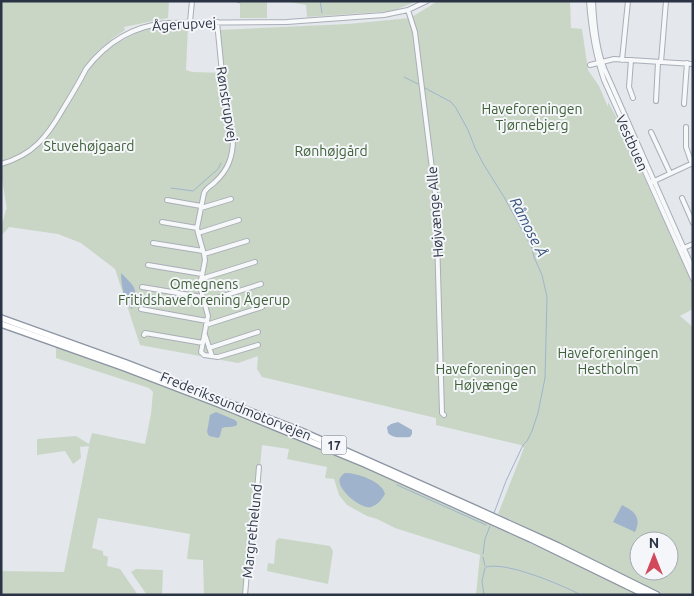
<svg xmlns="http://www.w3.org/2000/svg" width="694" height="596" font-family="Ubuntu,sans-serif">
<rect width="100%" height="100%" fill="#e4e7ec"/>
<path fill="#c9d6c5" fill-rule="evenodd" d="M1,1H169L168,18L124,27L125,30L113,38L98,51L108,48L144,29L188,25L186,70L192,72L225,73L219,30L348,24L410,18L438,1H570L571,28L582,29L588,70L599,86L608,107V102L618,120L693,285V309L680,316L693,327V595H665L611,568L498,514L524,448L521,445L436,425V418L262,377L257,369L258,356L238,363L140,345L115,269L81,243L58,234L9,227L1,236V222L3,221L6,209L7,210L1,173ZM639,541H669V571H639Z
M234,1H267V18H240V3Z
M289,1H417L393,11L307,17L306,5L290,2Z
M56,347L121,369L181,392L341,457L578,565L638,595H476L480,555L395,528L377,519L367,516L347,505L339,495L334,479L325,478L327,467L287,459L289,449L262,445L260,467L257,469L252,534L246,564L244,595H204L203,560L187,559L190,534L98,518L92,548L103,551V555L108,557L107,566L120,569L138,595H1V571L64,572L89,446L80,447L81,458L73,464L65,451L37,455V439L76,436L89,444L92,433L145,444L151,414L153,392L149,388L56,358Z
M278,538L330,546L333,551L328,584L267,571L268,563L274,564L276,540H278Z
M136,569L163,570L162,595H147L131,572Z"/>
<path fill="#9fb4cc" d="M121,273C135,287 139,288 132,309C124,302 121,283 121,273Z
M216,412L235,420L237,422V425C232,428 227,426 222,428L220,436L218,438L209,436L207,432L210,415Z
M398,422L412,430V434L410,437C402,437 394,439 388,433L387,427L391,424Z
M345,473C357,473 382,481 385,494C382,499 378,505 371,507C361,510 335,488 340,478C341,476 343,474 345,473Z
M622,505C634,511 642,517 635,532L613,522Z"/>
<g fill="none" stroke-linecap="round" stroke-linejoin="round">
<path stroke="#9fb4cc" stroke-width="1" d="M234,1L240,3
M320,1L322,13
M404,77L420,85
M425,88L451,102L456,108L468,130L475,148L484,165L504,197L532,248L534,257L542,275L547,297L545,378L538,413L532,431L527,441L523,445L506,481L494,513
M171,188L193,191L218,169L221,163
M397,485L486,525
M483,554L485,539L490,526
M483,557L485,566
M486,567C506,561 562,585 581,595
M484,595L482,581L485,568"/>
<g stroke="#a9aeb7" stroke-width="6">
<path id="minor" d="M589,1C591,28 595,54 604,80L693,279
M593,1C594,24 596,47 604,68L693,269
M408,10L415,32L436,201L442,413L444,415
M190,22L192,1
M217,22L222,73L233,139C233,157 228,170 215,182C211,186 206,188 204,193L197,228L198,233L204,254L205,260L200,286L208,316L201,352L204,355L218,357L258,345
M622,60L628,1
M631,60L629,87L633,98
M661,62L666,1
M590,65L614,59L693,64
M656,101L658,62
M684,104L687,63
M686,127V147L692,164
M651,132L670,173
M1,164C33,155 47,137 63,109C71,96 79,83 86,69C106,43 133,26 166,23L287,22L384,15L408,10L427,1
M652,182L693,163
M682,198L693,223
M167,200L201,206
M201,208L231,199
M162,222L197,228
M198,233L239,220
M153,243L203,251
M681,249L693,244
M204,254L247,241
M148,265L202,274
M201,279L255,262
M142,287L202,297
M204,302L261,284
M141,309L207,321
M206,325L262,307
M144,335L145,333L203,343
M205,335L212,356
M209,348L258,332
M245,595L249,550L253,538L259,467"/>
</g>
<g stroke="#8b94a3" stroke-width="8">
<path id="highway" d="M1,318L126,363L301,431L472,507L558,546L657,595
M1,324L125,368L219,404L365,464L531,539L646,595"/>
</g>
<use href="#minor" stroke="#f7f8fa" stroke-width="4"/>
<use href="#highway" stroke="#fff" stroke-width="5.5"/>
</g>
<g text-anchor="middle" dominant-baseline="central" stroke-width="4" stroke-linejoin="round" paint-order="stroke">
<rect fill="#f4f6f9" stroke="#676e7b" stroke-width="1" x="321.5" y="435.5" width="25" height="19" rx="4"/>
<g font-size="12" font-weight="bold" fill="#2b3445">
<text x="334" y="445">17</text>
</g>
<g font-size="14" fill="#2b3445" stroke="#f4f6f9">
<text transform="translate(184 24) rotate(-3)">Ågerupvej</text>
<text transform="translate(227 104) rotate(81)">Rønstrupvej</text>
<text transform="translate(632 143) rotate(66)">Vestbuen</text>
<text transform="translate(435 212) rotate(-94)">Højvænge Alle</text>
<text transform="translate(236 406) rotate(22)">Frederikssundmotorvejen</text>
<text transform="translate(252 531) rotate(-84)">Margrethelund</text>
</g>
<g font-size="14" fill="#3f6138" stroke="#f4f6f9">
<text x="532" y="109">Haveforeningen<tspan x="532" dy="16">Tjørnebjerg</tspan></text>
<text x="89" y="146">Stuvehøjgaard</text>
<text x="331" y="151">Rønhøjgård</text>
<text x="204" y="284">Omegnens<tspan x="204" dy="16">Fritidshaveforening Ågerup</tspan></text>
<text x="608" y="353">Haveforeningen<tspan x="608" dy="16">Hestholm</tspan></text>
<text x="486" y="369">Haveforeningen<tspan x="486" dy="16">Højvænge</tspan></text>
</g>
<g font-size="15" font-style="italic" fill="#34527a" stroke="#f4f6f9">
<text transform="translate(529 227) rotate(63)">Råmose Å</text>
</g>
</g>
<rect width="694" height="596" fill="none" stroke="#2b3445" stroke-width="5"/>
<g transform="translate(654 556)"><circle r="24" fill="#f4f6f9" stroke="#a4a8b1"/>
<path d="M0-4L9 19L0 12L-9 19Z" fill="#d1495b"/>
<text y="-8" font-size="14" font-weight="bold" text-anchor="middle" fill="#2b3445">N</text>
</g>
</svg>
